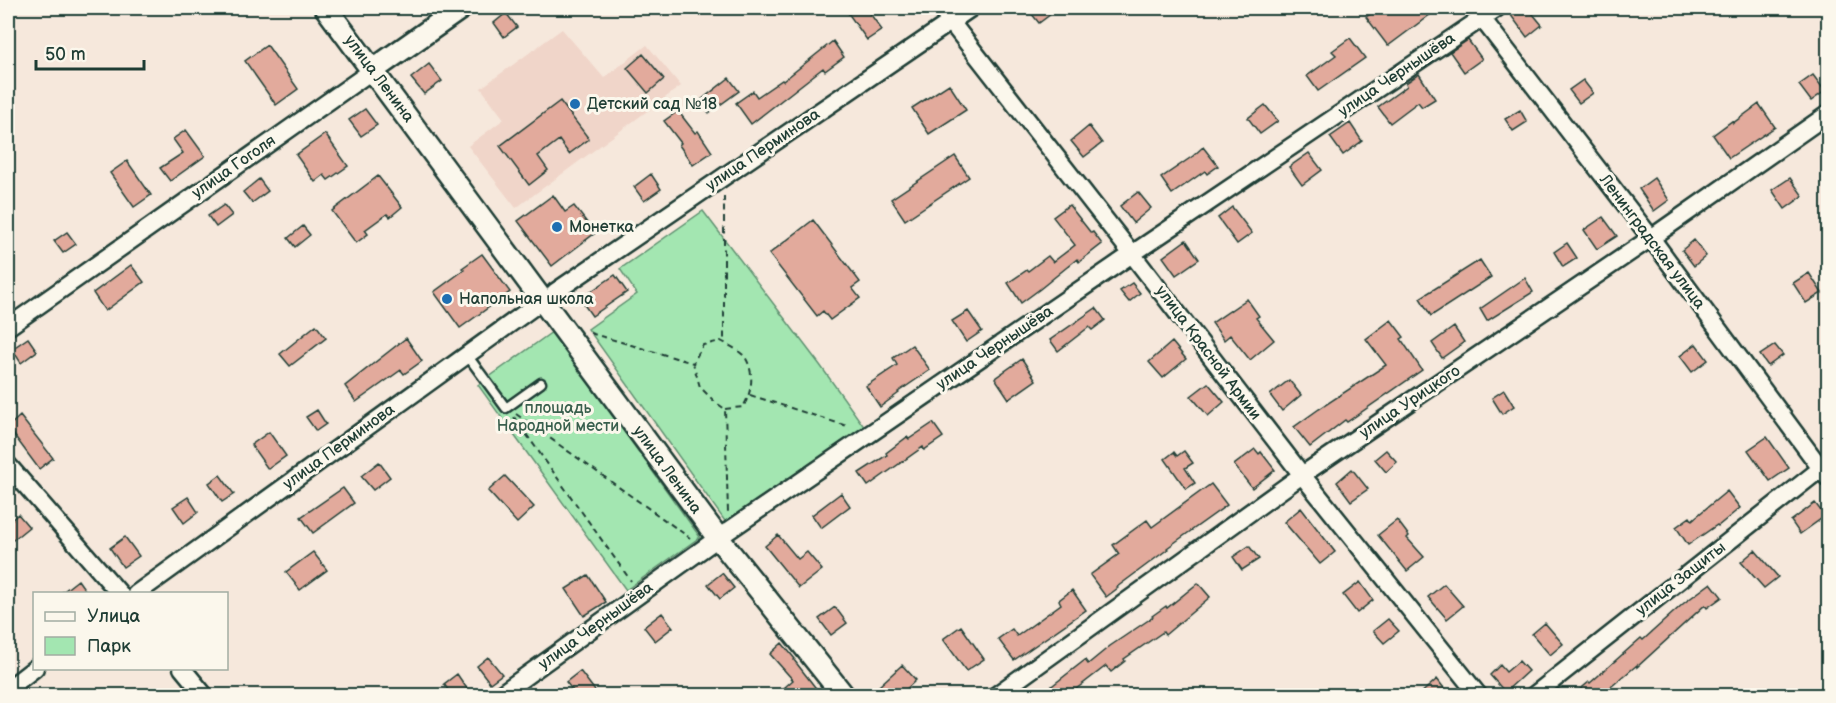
<svg xmlns="http://www.w3.org/2000/svg" width="1836" height="703" font-family="'Balsamiq Sans',sans-serif">
<rect width="100%" height="100%" fill="#f6e8dc"/>
<filter id="ink" filterUnits="userSpaceOnUse"><feTurbulence type="fractalNoise" baseFrequency=".0167" numOctaves="2"/><feDisplacementMap in="SourceGraphic" scale="12" xChannelSelector="R" yChannelSelector="G"/><feConvolveMatrix kernelMatrix="1 2 1 2 8 2 1 2 1" color-interpolation-filters="sRGB"/></filter>
<g filter="url(#ink)">
<path fill="#f0d5c9" d="M562,29L604,78L647,45L681,86L516,208L468,146L504,119L481,88Z"/>
<path fill="#a3e6b1" stroke="#619272" stroke-width="1.5" d="M703,211L820,365L865,428L727,524L588,329L637,294L620,269Z
M552,332L700,537L626,590L478,385Z"/>
<path fill="#e2aa9c" stroke="#1f3d34" stroke-width="1.5" d="M855,8H866L882,30L867,40L848,13Z
M1027,8H1059L1039,23Z
M1379,8H1439L1388,46L1366,17Z
M1519,8H1528L1542,25L1527,37L1510,14Z
M506,13L517,27L504,37L494,23Z
M1350,38L1365,58L1318,91L1307,76L1336,55L1332,51Z
M1468,40L1482,59L1464,72L1450,52Z
M833,41L844,57L825,71L823,68L751,124L736,103L753,91L757,97L782,80L783,81Z
M267,45L298,89L276,105L245,61Z
M643,54L664,79L648,93L627,68Z
M429,64L442,81L424,94L411,78Z
M1419,74L1435,99L1422,107L1418,102L1390,123L1378,107L1407,86L1406,83Z
M1813,75L1825,91L1811,101L1799,85Z
M729,78L739,91L709,113L700,101Z
M1583,80L1593,93L1579,103L1569,90Z
M949,84L966,110L929,134L912,108Z
M560,101L589,139L569,154L559,140L538,156L548,170L529,185L500,146Z
M1759,104L1775,127L1729,158L1713,135L1732,121L1733,123Z
M1265,105L1278,121L1260,134L1248,118Z
M365,109L377,125L361,136L349,120Z
M1520,110L1527,122L1513,131L1505,119Z
M678,111L695,133L698,131L712,152L693,165L679,145L681,143L664,121Z
M1350,123L1362,141L1343,155L1330,137Z
M1089,126L1102,143L1084,157L1071,141Z
M186,130L205,156L170,181L160,168L183,153L173,139Z
M325,134L348,166L328,180L324,175L315,182L296,155Z
M1203,147L1218,166L1207,174L1205,171L1172,194L1161,178L1193,156Z
M1309,153L1322,170L1302,185L1289,167Z
M955,156L969,177L905,220L891,199Z
M127,161L151,195L134,207L110,173Z
M651,174L661,189L644,201L634,187Z
M378,176L402,207L390,217L387,214L365,230L368,234L356,243L332,211Z
M1654,178L1669,200L1654,211L1639,189Z
M1790,178L1803,196L1785,209L1772,190Z
M259,179L268,191L252,203L243,192Z
M1138,192L1151,208L1133,223L1120,206Z
M553,195L565,212L574,206L595,233L552,266L518,221Z
M224,205L232,215L216,227L208,216Z
M1069,205L1091,233L1093,232L1102,244L1079,262L1077,259L1040,289L1021,303L1008,283L1027,270L1028,271L1048,256L1053,262L1075,245L1053,217Z
M1232,207L1252,233L1237,244L1218,218Z
M1603,217L1617,236L1597,249L1584,230Z
M813,220L860,282L852,288L860,298L830,320L823,311L817,316L769,254Z
M303,226L310,235L295,247L288,238Z
M67,232L76,244L63,253L54,241Z
M1186,240L1199,259L1176,275L1163,257Z
M1694,240L1706,256L1694,266L1682,250Z
M1567,243L1577,258L1563,267L1554,252Z
M482,254L510,292L460,328L434,292L464,270L462,268Z
M1480,260L1491,277L1431,316L1420,298Z
M131,265L144,282L105,311L93,293Z
M1809,273L1822,293L1806,303L1793,283Z
M615,275L627,292L592,316L580,299Z
M1525,278L1533,292L1487,321L1480,309Z
M1132,283L1140,293L1129,302L1120,291Z
M1247,299L1259,316L1256,318L1274,340L1250,360L1230,335L1224,340L1212,323Z
M1096,308L1105,320L1092,330L1089,327L1058,351L1050,340Z
M968,311L982,331L966,342L952,321Z
M1391,320L1404,337L1401,339L1422,370L1347,422L1345,420L1310,447L1294,427L1319,409L1386,365L1366,339Z
M316,325L326,338L290,366L280,354Z
M1454,327L1464,342L1442,358L1432,343Z
M28,338L37,351L21,363L12,349Z
M406,338L422,361L404,374L401,370L356,402L345,386Z
M1172,342L1186,359L1163,378L1149,362Z
M1696,344L1708,360L1692,372L1680,356Z
M912,345L930,370L898,392L899,393L880,407L866,386L897,365L893,358Z
M1775,345L1783,355L1768,366L1760,355Z
M1022,359L1036,380L1009,399L995,378Z
M1289,380L1301,395L1282,411L1270,395Z
M1208,383L1224,402L1208,416L1191,396Z
M1504,390L1514,406L1502,414L1492,398Z
M317,410L326,424L316,431L306,417Z
M20,416L53,458L39,469L8,427Z
M933,423L943,437L924,450L923,447L868,486L859,473L887,455L886,453L907,437L909,439Z
M269,432L286,456L268,469L251,445Z
M1767,437L1789,468L1770,481L1748,450Z
M1255,449L1259,454L1261,452L1275,470L1252,488L1234,465Z
M1386,450L1397,462L1386,472L1375,459Z
M1184,451L1193,463L1185,468L1195,483L1186,489L1165,459L1174,452L1177,456Z
M379,462L390,477L373,490L361,476Z
M1352,469L1368,489L1351,501L1337,482Z
M220,475L234,494L222,502L209,483Z
M505,476L534,507L517,523L488,491Z
M1211,484L1227,505L1167,548L1168,549L1117,587L1118,588L1106,597L1090,575L1119,554L1113,545L1147,520L1152,527Z
M343,488L354,503L313,533L301,517Z
M1727,491L1740,508L1718,526L1717,525L1688,545L1676,527L1690,517L1692,520Z
M841,493L850,506L821,528L812,515Z
M188,497L198,512L184,523L173,507Z
M1815,503L1825,516L1800,534L1791,521Z
M1301,508L1335,552L1320,564L1284,522Z
M18,514L29,527L8,544V523Z
M1397,520L1409,536L1407,538L1424,557L1407,571L1378,535Z
M778,535L798,559L807,552L822,570L799,588L765,546Z
M125,537L139,556L123,567L110,548Z
M1249,546L1259,559L1242,570L1233,557Z
M1755,550L1778,577L1764,588L1741,562Z
M313,552L327,570L300,590L286,572Z
M722,573L734,588L720,599L708,584Z
M588,575L606,602L584,616L566,589Z
M78,580L88,594H60Z
M1360,582L1373,600L1357,613L1343,595Z
M1198,583L1210,597L1165,635L1163,632L1124,659L1125,661L1111,672L1106,666L1067,696H1039L1085,660L1088,664L1110,646L1153,617L1152,616L1166,606L1167,608Z
M1711,583L1722,597L1707,608L1705,605L1637,667V665L1600,696H1572L1589,682L1590,683L1641,638L1643,640L1684,603Z
M1444,584L1463,606L1447,619L1428,597Z
M1072,590L1086,610L1014,660L998,639L1012,629L1017,636L1061,604L1059,600Z
M835,607L847,623L831,635L819,619Z
M662,613L673,627L655,641L644,627Z
M1388,619L1399,631L1384,643L1373,631Z
M1545,623L1563,644L1550,655L1532,634Z
M961,626L984,659L966,671L943,639Z
M782,643L795,659L794,660L822,696H792L785,687L793,680L770,654Z
M488,657L502,674L490,683L477,666Z
M1519,661L1528,671L1505,692L1490,675L1500,665L1506,672Z
M902,665L916,680L899,696H888L879,686Z
M580,671L599,696H577L566,682Z
M457,674L472,696H452L444,684Z
M1437,679L1450,696H1418Z"/>
<g fill="none" stroke-linecap="round" stroke-linejoin="round">
<g stroke="#1f3d34" stroke-width="13">
<path id="service" d="M467,355L506,408L541,383"/>
</g>
<g stroke="#1f3d34" stroke-width="21">
<path id="minor" d="M940,8L1132,254L1302,475L1479,696
M1474,8L1651,238L1828,478
M555,292L971,8
M8,327L373,70
M8,465L120,594
M136,594L543,300
M182,668L205,696
M8,689L35,668
M498,696L718,538L1132,254L1497,8
M995,696L1302,475L1651,238L1828,114
M1533,696L1828,463"/>
</g>
<g stroke="#1f3d34" stroke-width="26">
<path id="tertiary" d="M326,8L718,538L844,696
M373,70L461,8"/>
</g>
<path stroke="#1f3d34" stroke-width="2" stroke-dasharray="6 4.5" stroke-linecap="butt" d="M724,196V343
M590,333L693,363
M750,395L850,427
M725,409L743,407C752,392 755,373 745,357C739,350 728,345 721,341L703,345L693,363L700,387L715,402L725,409L728,513
M516,414L690,538
M514,417L631,581"/>
<use href="#service" stroke="#fbf7ec" stroke-width="8"/>
<use href="#minor" stroke="#fbf7ec" stroke-width="16"/>
<use href="#tertiary" stroke="#fbf7ec" stroke-width="21"/>
</g>
</g>
<g fill="#1f6fb2" stroke="#fbf7ec" stroke-width="2">
<circle cx="575" cy="104" r="6"/>
<circle cx="557" cy="227" r="6"/>
<circle cx="447" cy="299" r="6"/>
</g>
<g text-anchor="middle" dominant-baseline="central" stroke-width="6" stroke-linejoin="round" paint-order="stroke">
<g font-size="16" fill="#1f3d34" stroke="#fbf7ec">
<text transform="translate(1397 75) rotate(-34)">улица Чернышёва</text>
<text transform="translate(379 79) rotate(53)">улица Ленина</text>
<text transform="translate(763 150) rotate(-34)">улица Перминова</text>
<text transform="translate(234 167) rotate(-35)">улица Гоголя</text>
<text transform="translate(1652 242) rotate(53)">Ленинградская улица</text>
<text transform="translate(995 348) rotate(-34)">улица Чернышёва</text>
<text transform="translate(1208 353) rotate(53)">улица Красной Армии</text>
<text transform="translate(1410 402) rotate(-34)">улица Урицкого</text>
<text transform="translate(339 447) rotate(-36)">улица Перминова</text>
<text transform="translate(667 470) rotate(54)">улица Ленина</text>
<text transform="translate(1681 579) rotate(-38)">улица Защиты</text>
<text transform="translate(596 626) rotate(-36)">улица Чернышёва</text>
</g>
<g font-size="16" fill="#1f3d34" stroke="#fbf7ec" text-anchor="start">
<text x="587" y="104">Детский сад №18</text>
<text x="569" y="227">Монетка</text>
<text x="459" y="299">Напольная школа</text>
</g>
<g font-size="16" fill="#395f4d" stroke="#fbf7ec">
<text x="558" y="408">площадь<tspan x="558" dy="18">Народной мести</tspan></text>
</g>
</g>
<rect width="1836" height="703" fill="none" stroke="#fbf7ec" stroke-width="30"/>
<rect x="15" y="15" width="1806" height="673" fill="none" stroke="#1f3d34" stroke-width="2" filter="url(#ink)"/>
<rect x="33" y="592" width="195" height="78" fill="#fbf7ec" stroke="#a3ada2" stroke-width="1.5"/>
<rect x="45" y="612" width="30" height="9" fill="#fbf7ec" stroke="#a3ada2" stroke-width="1.5"/>
<text x="87" y="622" font-size="18" fill="#1f3d34">Улица</text>
<rect x="45" y="637" width="30" height="18" fill="#a3e6b1" stroke="#a3ada2" stroke-width="1.5"/>
<text x="87" y="652" font-size="18" fill="#1f3d34">Парк</text>
<path d="M36 60v9h108v-9" fill="none" stroke="#1f3d34" stroke-width="3"/>
<text x="45" y="60" font-size="18" fill="#1f3d34" stroke="#fbf7ec" stroke-width="4.5" paint-order="stroke">50 m</text>
</svg>
